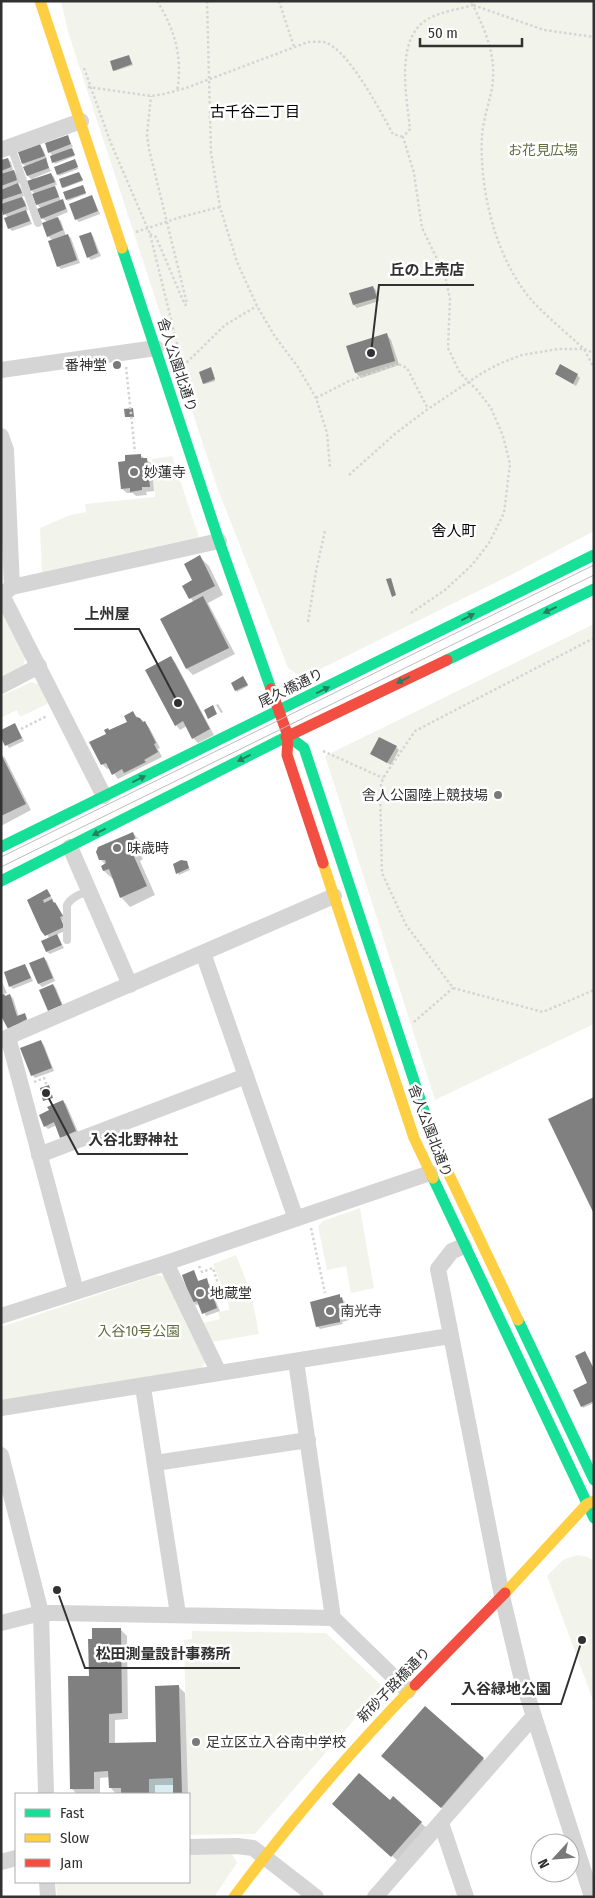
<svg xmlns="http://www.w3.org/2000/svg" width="595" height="1898" font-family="'Fira Sans Condensed','Noto Sans JP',sans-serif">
<rect width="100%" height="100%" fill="#fff"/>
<path fill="#f2f4ec" d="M61,1H594V531L511,575L302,678L288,668L217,487L68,32Z
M172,456L199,537L42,572L40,528L70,515L86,512L85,504L155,497L152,459Z
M1,607L26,656L23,666L1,677Z
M594,624V1024L435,1100L325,756Z
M31,682L40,685L49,703L20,717L17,710L1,718V696Z
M360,1208L374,1288L351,1293L346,1266L327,1270L318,1226L323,1221Z
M236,1255L252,1295L227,1300L213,1264Z
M156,1275L166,1277L207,1359L202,1368L1,1401V1327Z
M252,1298L259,1334L212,1342L203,1323L220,1319L218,1312L229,1310L228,1302Z
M577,1555L588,1557L594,1561V1703L547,1576L563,1560Z
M192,1631L326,1633L380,1684V1690L255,1834L189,1835L184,1640L192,1639Z
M231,1852L237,1863L214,1897H57L56,1882H189V1853Z"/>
<path fill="#daedf1" d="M173,1778V1794H149V1779Z"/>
<path fill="#0003" d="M129,56L133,65L115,71L114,70Z
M67,136L73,147L70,148L75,156L55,164L51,157L53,156L49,152Z
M40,146L43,149L47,159L45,160L51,171L34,178L35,180L51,174L54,177L57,185L54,186L57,190L61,201L65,204L68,212L56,217L61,221L66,236L68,235L71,238L80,263L61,269L58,266L52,240L48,236L47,222L42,218L41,209L37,204L35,194L31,190L33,181L28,176L26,167L23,164Z
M8,159L11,162L13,170L17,174L20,183L17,184L21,188L24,196L21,197L25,201L28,210L25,211L28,214L32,224L12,231L9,228L8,218L5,214L4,204L1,201V162Z
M76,161L78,169L59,176L58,175Z
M79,173L83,181L64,188L63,187Z
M84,187L86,194L68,201L67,200Z
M91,197L94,200L100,214L79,222L76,219Z
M90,233L93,236L101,256L91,260L88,257Z
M373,287L376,290L379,301L357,308L354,305L351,294Z
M387,335L391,340L399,365L361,378L356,373L348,347Z
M115,363H119L121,368L116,369Z
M212,370L215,381L205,384L204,383Z
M556,374L577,375L580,378L576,386Z
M140,455L152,464L154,491L146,492L147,495L136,496L133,493H127L122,489L127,462Z
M200,557L209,566L223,595L208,603L235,654L193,675L187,669L194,603L183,586L194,580Z
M170,658L175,662L214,735L198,743L193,738L187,726L180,730L176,725Z
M244,679L248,686L237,692L232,683Z
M218,704L223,712L221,713L216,705Z
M133,713L149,727L160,748L158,749L162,757L118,779L110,768L107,769L102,764L107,735L110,731L128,723Z
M15,725L24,741L9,748L1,736Z
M396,747L399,750L391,765L372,754Z
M1,754L5,758L31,810L1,826Z
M132,833L142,842L146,855L142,857L143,859L140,861L155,895L130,907L121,897L114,880L104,871L102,866L105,864L101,860Z
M186,862L190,870L179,875L174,864Z
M47,890L53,900H51L58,907L65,919L62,921L67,930L56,935L64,948L50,954L47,952L49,938L29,900Z
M44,958L47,961L55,981L42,987L39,984L31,964Z
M25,965L33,981L13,989L10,986Z
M1,980L7,993L3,994L6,997L10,995L13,998L19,1017L24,1015L29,1022L18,1027L1,1015Z
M53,985L56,988L64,1008L40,991Z
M41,1042L44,1045L54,1071L35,1078L32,1075Z
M63,1101L66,1104L79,1134L64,1140L57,1125L48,1129L45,1126L51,1111Z
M194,1272L199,1282L206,1280L211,1286H213L216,1289L219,1297L215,1299L220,1311L206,1316L200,1304L196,1305L193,1302Z
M339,1295L345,1302L349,1320L342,1322L343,1324L320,1329L317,1326Z
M594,1369V1403L583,1408L574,1390L589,1383Z
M120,1629L127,1636L128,1719L115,1720V1744L157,1743L179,1687L185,1693L188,1794H174V1785H155V1794H116L110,1787V1777L100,1778V1794H77L71,1788L90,1677L93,1640Z
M425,1707L490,1765L448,1813L389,1762Z
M390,1802L421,1823L428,1829L399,1862L340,1811Z"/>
<path fill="#808080" d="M129,55L132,64L113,71L110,61Z
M68,135L71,144L48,153L45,143Z
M40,144L45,156L22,164L18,152Z
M72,148L75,155L52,163L50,156Z
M8,158L11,167L1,171V160Z
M46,158L49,168L27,176L23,167Z
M75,159L78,167L57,175L54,167Z
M14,170L17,180L1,186V174Z
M79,172L83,180L62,188L59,179Z
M51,173L55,182L30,191L27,181Z
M18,183L22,193L1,200V190Z
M83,185L86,193L66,200L63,192Z
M55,186L59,197L36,205L32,194Z
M92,195L98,211L75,220L69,204Z
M22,197L26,206L3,215L1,204Z
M63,199L66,209L41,219L37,209Z
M26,210L30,221L8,229L4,218Z
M58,217L63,230L47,237L42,223Z
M91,232L98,253L87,258L79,236Z
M68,234L77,260L57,267L48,241Z
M373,286L377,298L353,305L349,293Z
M387,333L395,361L355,373L346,346Z
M560,364L578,374L573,384L555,374Z
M211,367L215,379L203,384L199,372Z
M133,408L134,417H125L124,409Z
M141,454V458H147L150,487H142V490L130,492V488L121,489L118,462L125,461V455Z
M200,555L215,586L189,599L182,586L192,580L184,564Z
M391,578L396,595L392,597L386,579Z
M203,596L229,648L186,669L160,619Z
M171,656L210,729L192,739L183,721L175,726L145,670Z
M243,676L248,685L235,691L231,683Z
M213,705L217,714L208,719L204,710Z
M133,711L136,717L140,718L143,722L145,721L156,743L154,744L158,752L144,760L146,762L124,773L122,769L112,775L106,763L101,765L89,742L106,734L104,730L108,728L109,730L127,722L124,716Z
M15,723L22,738L5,746L1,738V730Z
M379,737L397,746L387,763L370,754Z
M1,754L26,804L1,816Z
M133,832L138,845L134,847L135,850L132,852L147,886L120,898L109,869L103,871L101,866L106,863L105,860H99L96,852L98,847Z
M181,860L187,861L189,868L176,874L173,864Z
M47,889L51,896L43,900L44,903L52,899L54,903L55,902L63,916L60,917L64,927L45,936L41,931L27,900Z
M57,934L62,945L46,952L41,941Z
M44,957L53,978L38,984L29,963Z
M25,964L31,978L9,987L4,972Z
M53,984L62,1005L48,1011L39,990Z
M4,994L5,996L10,994L17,1016L25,1013L27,1019L8,1029L1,1016V995Z
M41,1040L52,1068L31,1076L20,1048Z
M49,1085L53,1098L43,1101L40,1088Z
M594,1097V1214L548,1119Z
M63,1100L76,1131L60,1138L54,1122L44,1127L39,1115L49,1110L47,1107Z
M194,1270L198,1281L207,1278L209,1286L213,1284L217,1294L213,1296L217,1308L202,1314L197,1301L192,1303L182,1275Z
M340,1294V1298L342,1297L346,1317L340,1319V1322L316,1327L310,1302Z
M585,1351L594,1369V1401L581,1407L573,1390L587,1383L575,1356Z
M92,1628H121L122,1713L109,1714V1743L156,1742L155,1686L179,1685L182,1794H173V1778L149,1779V1794H121V1788H109L108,1771L94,1772V1789H70L68,1676H89L88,1639H92Z
M425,1706L484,1758L441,1808L381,1756Z
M359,1773L390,1800L393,1796L422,1822L391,1857L332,1804Z"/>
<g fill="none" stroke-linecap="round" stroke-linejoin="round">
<path stroke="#d5d5d5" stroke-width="2.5" stroke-dasharray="2.5 2.5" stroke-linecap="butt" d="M157,1C175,29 183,59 177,91
M207,1L211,153L220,207L237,262L257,306L274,335L298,367L316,398L327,433L330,468
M279,1L294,47
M471,1L473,5L544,30L594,37
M84,68L110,141L150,234L185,376
M88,87L151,96L164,94L186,88L308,42C313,42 322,41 327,43C351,54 380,111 393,134L403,137
M136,232L181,217L220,207
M150,234L156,237L185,305L187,304L149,149L147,135L151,96
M183,366L225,325L257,306
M126,367L135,452
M316,398L349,381L398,364L407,368L428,409
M349,475L396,433L428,409L482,373L501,363L522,355L558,349H584L594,368
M411,613L445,590L472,565L489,543L504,513L510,464L503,436L491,408L478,391L460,373L448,348L450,299L445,275L422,228L414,173L403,137L410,129C407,98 394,38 428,19C439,12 460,9 473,5C486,33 497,56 492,88C489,104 483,120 482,136C479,192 497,265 537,306C552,321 569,335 584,349L594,353
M308,622L316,571L325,531
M594,638L415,731L383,778L380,789L382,873L406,925L453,988L543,1012L594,990
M21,729L47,716
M323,751L383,778
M414,1022L453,988
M34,1082L44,1078L47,1086
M311,1228L325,1293
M199,1266L202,1272L213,1268L219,1287"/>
<path stroke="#d5d5d5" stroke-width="8" d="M11,147L38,223
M67,940V905C71,897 81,894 89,891"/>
<path stroke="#d5d5d5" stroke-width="16" d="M1,150L81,121
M1,370L156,348
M1,436L6,450L12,587
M1,595L12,587L219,541
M2,595L104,796
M1,686L39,666
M70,847L130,985
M203,953L296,1219
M8,1037L76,1291
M1,1040L334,896
M39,1155L246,1076
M464,1246L452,1251L438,1269L502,1596L521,1676L592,1897
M166,1263L219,1373
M1,1316L166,1263L430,1173
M296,1361L333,1618
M143,1387L178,1614
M1,1408L450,1336
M1,1455L41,1613L46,1794
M155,1463L308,1440
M1,1623L41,1613H53L333,1618L408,1691
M441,1823L466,1897
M189,1847L237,1846L253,1848L316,1897
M1,1862L16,1858
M47,1882L48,1897
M375,1897L533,1717"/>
<path stroke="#16e098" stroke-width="11" d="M122,248L219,541L271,689
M447,660L594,589
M288,736L304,748L427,1120
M1,847L594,555
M1,881L286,737
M433,1178L594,1518
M518,1320L594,1480"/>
<path stroke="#ffcf43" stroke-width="11" d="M40,1L122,248
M323,863L414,1138L433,1178
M427,1120L444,1164L518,1320
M505,1593L587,1504L594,1501
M234,1897C290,1822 350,1752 415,1685"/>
<path stroke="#f24e42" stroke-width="11" d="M271,689L288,736L287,755L323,863
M286,737L447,660
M415,1685L505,1593"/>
<path stroke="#bdbdbd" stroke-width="1" d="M1,857L594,565
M1,867L594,575"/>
</g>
<defs><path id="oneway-solid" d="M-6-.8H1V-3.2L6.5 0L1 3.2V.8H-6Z" transform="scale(1.25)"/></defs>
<g fill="#25805f">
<use href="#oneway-solid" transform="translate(550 610) rotate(155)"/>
<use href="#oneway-solid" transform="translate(468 617) rotate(-27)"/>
<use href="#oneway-solid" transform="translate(403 680) rotate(154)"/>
<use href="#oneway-solid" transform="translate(323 690) rotate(-26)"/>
<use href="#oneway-solid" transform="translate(244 758) rotate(153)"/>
<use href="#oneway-solid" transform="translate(139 779) rotate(-26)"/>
<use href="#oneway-solid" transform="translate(99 832) rotate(153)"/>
</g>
<g fill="#797979" stroke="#fff" stroke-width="2">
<circle cx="117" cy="365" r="5"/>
<circle cx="134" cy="472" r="5"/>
<circle cx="498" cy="795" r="5"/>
<circle cx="117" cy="848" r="5"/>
<circle cx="200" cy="1293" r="5"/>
<circle cx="330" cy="1311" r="5"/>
<circle cx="196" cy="1742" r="5"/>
</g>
<g text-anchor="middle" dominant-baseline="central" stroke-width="5" stroke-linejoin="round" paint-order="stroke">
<g font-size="14" fill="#5f6d3f" stroke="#fff">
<text x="543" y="150">お花見広場</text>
<text x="139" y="1331">入谷10号公園</text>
</g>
<g font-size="14" fill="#313131" stroke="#fff" text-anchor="start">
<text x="107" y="365" text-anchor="end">番神堂</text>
<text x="144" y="472">妙蓮寺</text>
<text x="488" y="795" text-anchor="end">舎人公園陸上競技場</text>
<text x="127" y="848">味歳時</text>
<text x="210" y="1293">地蔵堂</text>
<text x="340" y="1311">南光寺</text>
<text x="206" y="1742">足立区立入谷南中学校</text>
</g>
<g font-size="14" fill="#313131" stroke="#fff">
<text transform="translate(177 365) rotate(72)">舎人公園北通り</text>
<text transform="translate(291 688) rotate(-26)">尾久橋通り</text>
<text transform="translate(430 1131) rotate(69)">舎人公園北通り</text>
<text transform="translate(394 1685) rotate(-46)">新砂子路橋通り</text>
</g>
<g font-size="15" fill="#000" stroke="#fff">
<text x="255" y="112">古千谷二丁目</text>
<text x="454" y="531">舎人町</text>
</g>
</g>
<path fill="none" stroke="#313131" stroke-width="2" d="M371 353L379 285H474M178 703L139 629H74M46 1093L78 1154H188M57 1590L85 1668H240M582 1640L561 1704H451"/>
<g fill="#313131" stroke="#fff" stroke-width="2">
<circle cx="371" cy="353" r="5"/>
<circle cx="178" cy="703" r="5"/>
<circle cx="46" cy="1093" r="5"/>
<circle cx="57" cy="1590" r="5"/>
<circle cx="582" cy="1640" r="5"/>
</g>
<g font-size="15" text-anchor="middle" font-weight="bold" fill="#313131" stroke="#fff" stroke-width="5" stroke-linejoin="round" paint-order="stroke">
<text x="427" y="275">丘の上売店</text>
<text x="107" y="619">上州屋</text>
<text x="133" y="1145">入谷北野神社</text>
<text x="163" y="1659">松田測量設計事務所</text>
<text x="506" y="1694">入谷緑地公園</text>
</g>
<rect width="595" height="1898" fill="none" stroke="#313131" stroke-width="5"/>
<rect x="15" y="1793" width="175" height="90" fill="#ffffff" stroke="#adadad"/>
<rect x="25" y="1809" width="25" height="8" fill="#16e098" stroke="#adadad"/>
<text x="60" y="1818" font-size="15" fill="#313131">Fast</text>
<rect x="25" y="1834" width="25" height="8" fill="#ffcf43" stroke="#adadad"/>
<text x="60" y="1843" font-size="15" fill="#313131">Slow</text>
<rect x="25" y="1859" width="25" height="8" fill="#f24e42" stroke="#adadad"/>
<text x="60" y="1868" font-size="15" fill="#313131">Jam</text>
<g transform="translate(555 1858) rotate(244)"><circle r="24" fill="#ffffff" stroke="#adadad"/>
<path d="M0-4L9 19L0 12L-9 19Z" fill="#797979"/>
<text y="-8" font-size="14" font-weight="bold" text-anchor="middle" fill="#313131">N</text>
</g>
<path d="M420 38v8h102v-8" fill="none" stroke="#313131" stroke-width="2.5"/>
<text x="428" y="38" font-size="15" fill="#313131" stroke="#ffffff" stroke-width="4" paint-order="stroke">50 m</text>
</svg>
